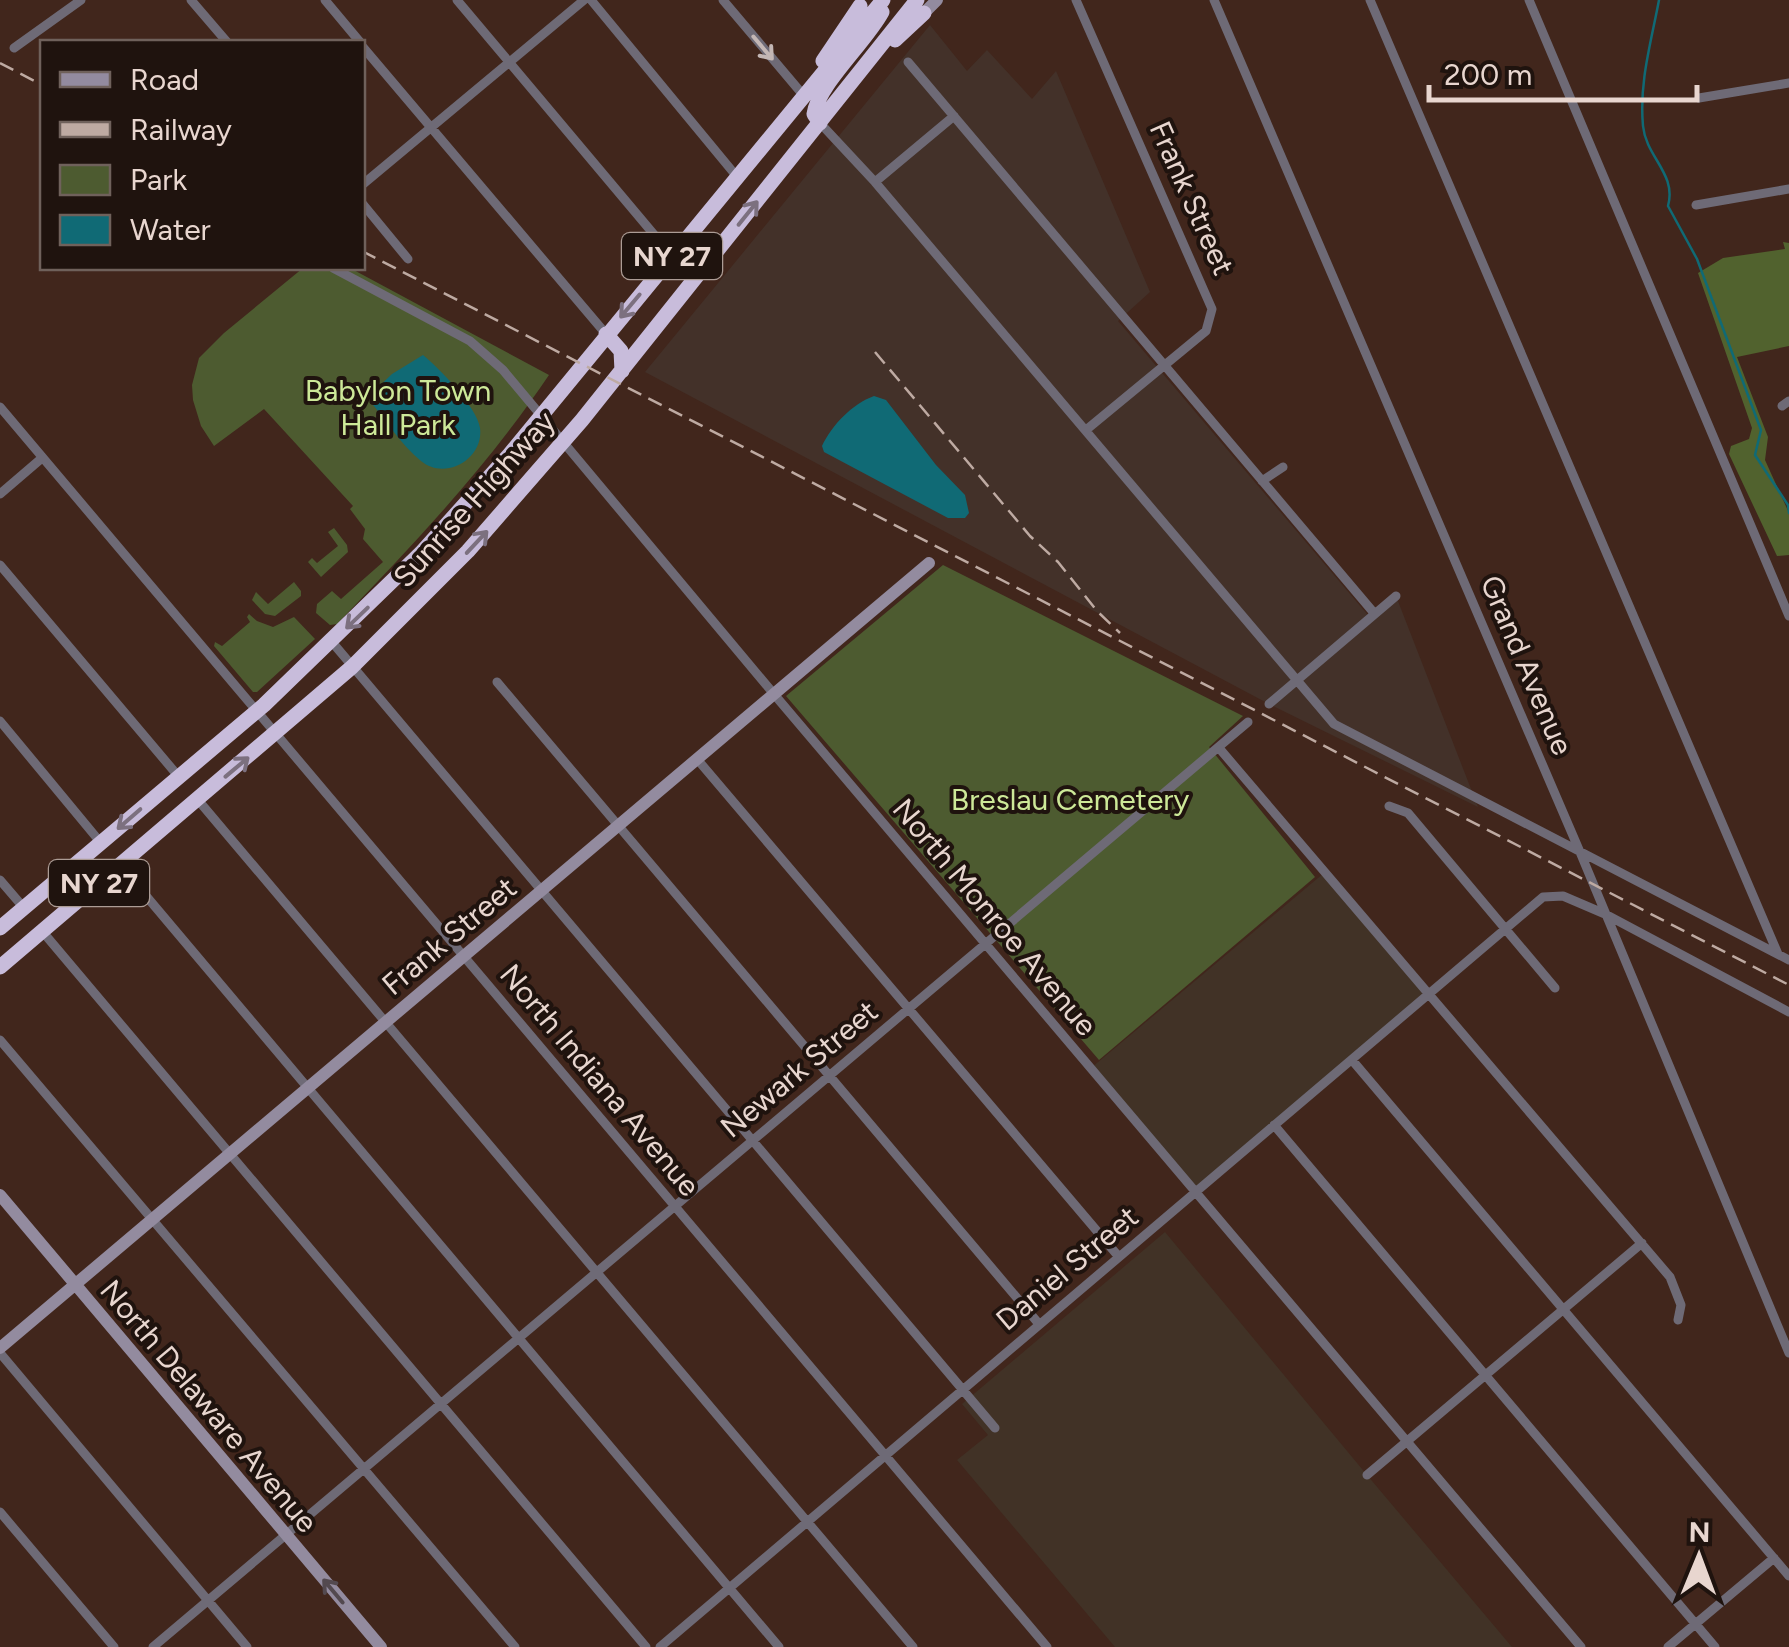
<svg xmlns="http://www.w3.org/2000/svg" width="1789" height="1647" font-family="Figtree,sans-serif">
<rect width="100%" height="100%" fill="#41261c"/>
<path fill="#433129" d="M930,25L967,71L987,50L1032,99L1056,71L1150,292L1118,321L1373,621L1396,596L1478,807L1269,704L645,372Z"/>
<path fill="#413226" d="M1324,873L1429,994L1195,1191L1091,1068Z
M1165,1232L1367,1475L1512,1647H1115L957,1460L988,1435L962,1404Z"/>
<path fill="#4d5b30" d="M303,268H350L549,375C487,467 414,544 337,624L330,625L316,613L317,604L332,591L341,599L383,562L363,539L365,529L350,509L353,506L264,409L214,446L201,426L193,400L192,385L199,358L224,333Z
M334,528L347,545L348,552L321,577L308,562L312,558L317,563L338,546L328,532Z
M943,565L1243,716L1209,747L1315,877L1099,1060L786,696Z
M294,582L301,591V596L275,616L265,614L252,600L256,592L268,604Z
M249,614L257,621L273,627L294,617L315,639L257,692H253L214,646L215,642L222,646L250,622L247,617Z"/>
<path fill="#51622e" d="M1783,242L1789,243V346L1737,357L1768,437L1765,460L1789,513V555L1777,556L1729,454L1731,446L1749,439L1752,428L1698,273L1723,258L1785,249Z"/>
<path fill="#106a75" d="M423,355C439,368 477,407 480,428C484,459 445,481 421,461C401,445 386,420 370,401L369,396L392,374Z
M874,396L886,400L936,465L965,495L969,513L965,518H948L824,452L822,446C832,425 852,404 874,396Z"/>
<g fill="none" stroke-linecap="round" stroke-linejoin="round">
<path stroke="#106a75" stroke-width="2.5" d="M1659,0C1651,43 1639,82 1643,126C1646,157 1677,174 1668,206L1697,259L1761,430L1755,455L1788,505L1789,513"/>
<path stroke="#6e6a76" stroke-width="9" d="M191,0L227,42
M325,0L360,42
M457,0L672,256
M591,0L738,178
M723,0L804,96
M1076,0L1212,309L1206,331L1086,430
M1214,0L1580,852L1789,1353
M1370,0L1778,954
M1529,0L1789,616
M362,46L606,334
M14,48L81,0
M908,62L1374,613
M1699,98L1789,83
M820,123L875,182L1334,724L1789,960
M875,182L954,116
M362,185L584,0
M362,203L408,259
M1696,205L1789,189
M333,268L470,341L503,370L773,693L1581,1647
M1782,406L1789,401
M0,407L1047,1647
M1262,481L1283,467
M0,494L42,458
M0,565L179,777
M332,642L995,1428
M497,682L1039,1324
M1269,704L1396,596
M0,721L101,843
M1219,748L1670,1277L1681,1305L1678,1320
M697,759L1119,1257
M198,800L913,1647
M1389,806L1408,813L1555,988
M120,865L779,1647
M0,880L24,908
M42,931L646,1647
M0,1040L515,1647
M1352,1060L1789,1576
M1274,1125L1715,1647
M0,1353L247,1647
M1367,1475L1642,1243
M0,1512L114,1647
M153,1647L1248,722
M660,1647L1543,897L1563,896L1605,914L1789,1012
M1668,1647L1774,1558"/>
<path stroke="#938b9f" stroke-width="12" d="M924,13L937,0
M0,1195L381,1647
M0,1348L929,563"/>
<path stroke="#c8bcdb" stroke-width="15" d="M895,40L924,13
M823,61L860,6
M820,123L814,114C818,85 866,42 882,12
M606,334L621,351L622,371
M0,928L264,705L421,553L509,455L883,0
M0,967L352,667L468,551L582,420L917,0"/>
<path stroke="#beaaa2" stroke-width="2.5" stroke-dasharray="15 8" stroke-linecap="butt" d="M0,63L42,85
M362,251L1789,985
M875,352L1030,536L1058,562L1097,611L1120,633"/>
</g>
<defs><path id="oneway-shaft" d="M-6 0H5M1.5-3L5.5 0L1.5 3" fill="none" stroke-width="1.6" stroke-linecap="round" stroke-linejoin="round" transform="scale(2.5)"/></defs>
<use stroke="#c3b6b4" href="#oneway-shaft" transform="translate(763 48) rotate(50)"/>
<g stroke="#7c707f">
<use href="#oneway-shaft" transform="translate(748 213) rotate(-51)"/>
<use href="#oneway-shaft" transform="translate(630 306) rotate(130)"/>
<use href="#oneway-shaft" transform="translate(477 542) rotate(-47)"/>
<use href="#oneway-shaft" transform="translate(357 618) rotate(136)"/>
<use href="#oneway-shaft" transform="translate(237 767) rotate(-40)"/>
<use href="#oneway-shaft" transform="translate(129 819) rotate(139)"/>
</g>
<use stroke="#53494f" href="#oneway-shaft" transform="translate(333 1591) rotate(-130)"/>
<g text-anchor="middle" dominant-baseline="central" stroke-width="8" stroke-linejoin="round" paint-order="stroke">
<g fill="#1f130e" stroke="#ac9c95" stroke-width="2.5">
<rect x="622" y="233" width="100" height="46" rx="8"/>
<rect x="49" y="860" width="100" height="46" rx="8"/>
</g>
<g font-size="28" font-weight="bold" fill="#e8d6cf">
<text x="672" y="256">NY 27</text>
<text x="99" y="883">NY 27</text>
</g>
<g font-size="30" fill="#e8d6cf" stroke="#1f130e">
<text transform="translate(1192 198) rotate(66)">Frank Street</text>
<text transform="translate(474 499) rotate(-48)">Sunrise Highway</text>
<text transform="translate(1527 665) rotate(67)">Grand Avenue</text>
<text transform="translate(995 917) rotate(50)">North Monroe Avenue</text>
<text transform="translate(449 936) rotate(-40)">Frank Street</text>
<text transform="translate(799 1069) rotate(-40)">Newark Street</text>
<text transform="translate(600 1080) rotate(50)">North Indiana Avenue</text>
<text transform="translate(1067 1268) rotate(-40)">Daniel Street</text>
<text transform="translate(209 1406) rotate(50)">North Delaware Avenue</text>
</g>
<g font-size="30" fill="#cde998" stroke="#1f130e">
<text x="398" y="390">Babylon Town<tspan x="398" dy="34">Hall Park</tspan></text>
<text x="1070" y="799">Breslau Cemetery</text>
</g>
</g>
<rect x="40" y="40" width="325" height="230" fill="#1f130e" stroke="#6f615b" stroke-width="2.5"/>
<rect x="60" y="72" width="50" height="15" fill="#938b9f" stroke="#6f615b" stroke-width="2.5"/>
<text x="130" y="90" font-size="30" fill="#e8d6cf">Road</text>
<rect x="60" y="122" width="50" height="15" fill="#beaaa2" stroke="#6f615b" stroke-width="2.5"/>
<text x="130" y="140" font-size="30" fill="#e8d6cf">Railway</text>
<rect x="60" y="165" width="50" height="30" fill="#4d5b30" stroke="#6f615b" stroke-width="2.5"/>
<text x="130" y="190" font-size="30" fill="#e8d6cf">Park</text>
<rect x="60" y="215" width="50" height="30" fill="#106a75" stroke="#6f615b" stroke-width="2.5"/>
<text x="130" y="240" font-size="30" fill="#e8d6cf">Water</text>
<g transform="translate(1699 1557) rotate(1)" stroke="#1f130e" stroke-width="8" paint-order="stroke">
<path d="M0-8L18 38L0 25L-18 38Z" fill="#e8d6cf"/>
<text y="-15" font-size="28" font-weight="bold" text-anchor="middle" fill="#e8d6cf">N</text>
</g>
<path d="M1429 85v15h268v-15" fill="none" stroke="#e8d6cf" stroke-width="5"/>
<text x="1444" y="85" font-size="30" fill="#e8d6cf" stroke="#1f130e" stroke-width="8" paint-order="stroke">200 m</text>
</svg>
